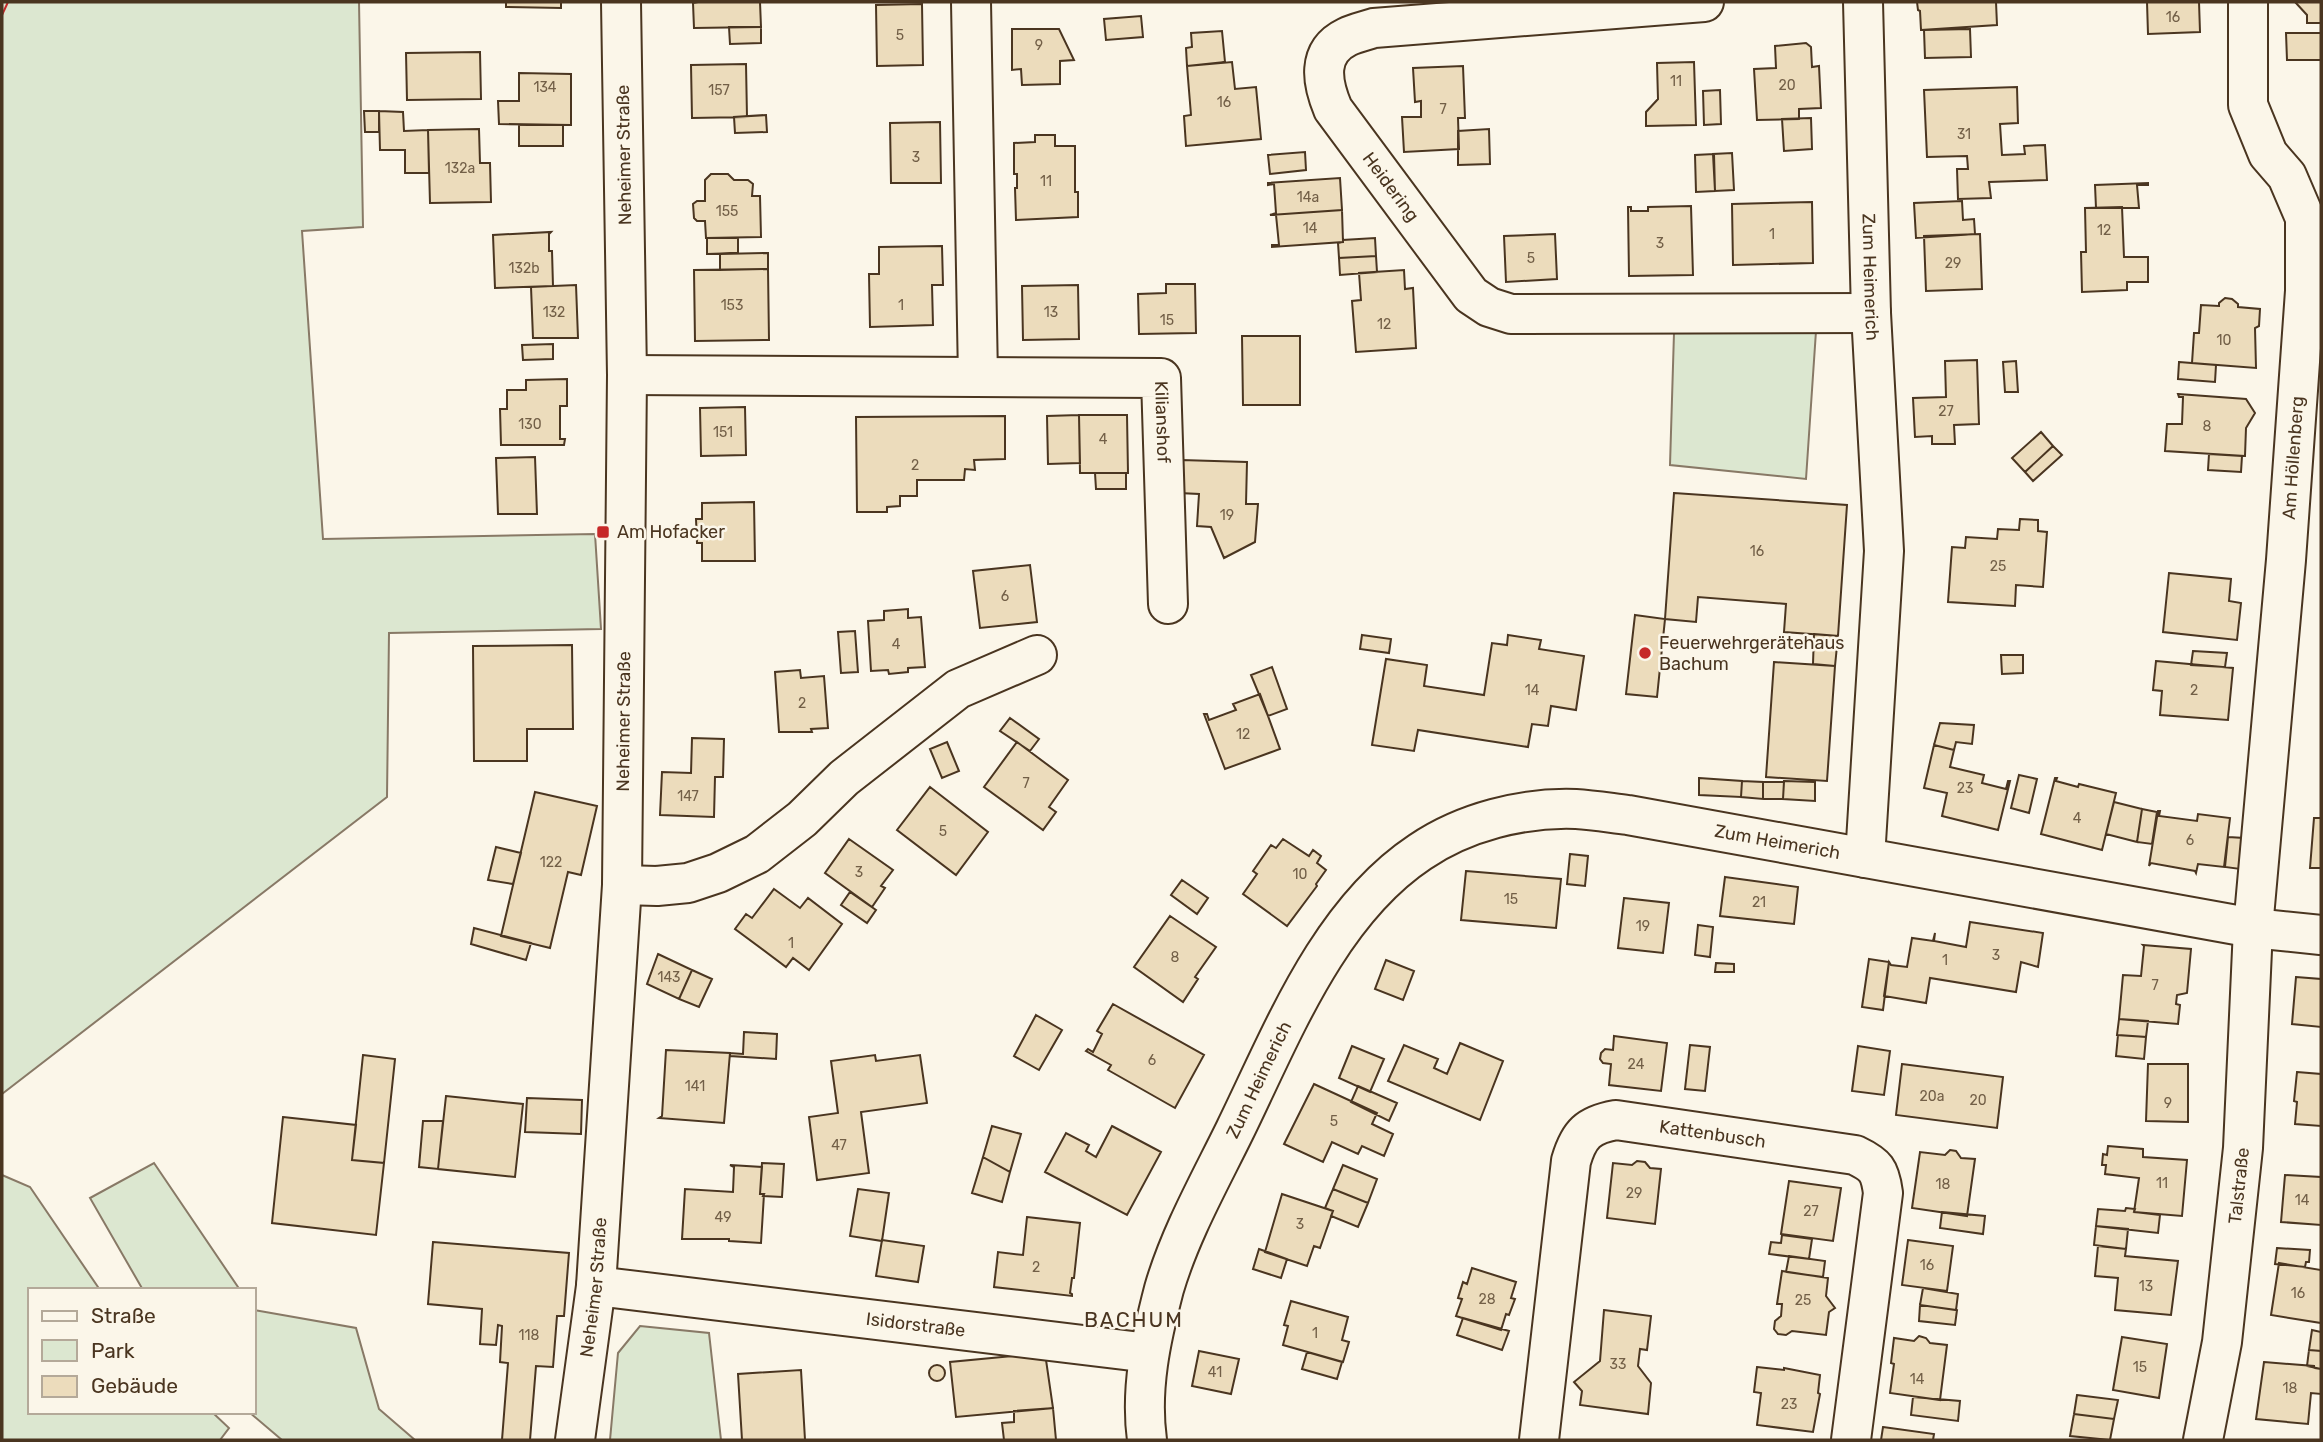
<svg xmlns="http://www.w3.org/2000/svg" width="2323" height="1442" font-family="Rubik,sans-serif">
<rect width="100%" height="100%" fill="#fbf6e9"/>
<path fill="#dce7d0" stroke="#887966" stroke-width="2" d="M2,2H359L363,227L302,231L323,539L595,534L601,629L389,633L387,797L2,1094Z
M1816,331L1806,479L1670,465L1674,333Z
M154,1163L240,1290H143L90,1198Z
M2,1175L30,1187L100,1290H30V1412H212L229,1428L220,1440H2Z
M254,1310L356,1328L379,1409L415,1440H282L249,1412H254Z
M640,1326L709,1333L721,1440H610L618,1353Z"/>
<path fill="#ecdcbc" stroke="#4a3520" stroke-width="2" d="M506,2H561V8L506,7Z
M698,2H760L761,27L694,28L693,3Z
M1917,2H1996L1997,25L1921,30L1920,11L1918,10Z
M2147,2H2199L2200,32L2148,34Z
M2295,2H2321V23H2307V15Z
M922,4L923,65L877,66L876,5Z
M1141,16L1143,37L1106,40L1104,19Z
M729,27H761V43L730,44Z
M1012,29H1059L1074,60L1060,61V84L1022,85L1021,69L1012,70Z
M1970,29L1971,57L1925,58L1924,30Z
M1222,31L1225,62L1187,66L1186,48L1192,47L1191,33Z
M2286,33H2321V60H2287Z
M1806,43L1811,47L1812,67L1819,66L1821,108L1799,109V119L1757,120L1754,69L1776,68L1775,46Z
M480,52L481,99L407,100L406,53Z
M1232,62L1235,89L1256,87L1261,139L1186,146L1184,116L1191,115L1187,66Z
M1694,62L1696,125L1646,126V112L1658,99L1657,63Z
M746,64L747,117L692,118L691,65Z
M1463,66L1465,118H1458L1459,149L1404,152L1402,117H1421V101L1415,102L1413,68Z
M519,73L571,74V125L499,124L498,101H519Z
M2017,87L2018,123L2000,124L2002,155L2025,154L2024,146L2045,145L2047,180L1989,182L1991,198L1958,199L1957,169H1968L1967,156L1927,157L1924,90Z
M1720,90L1721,124L1704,125L1703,91Z
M364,111H379V132H365Z
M379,111L403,112L404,131L428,130L429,173H405V150H380Z
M766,115L767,132L735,133L734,117Z
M1811,118L1812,149L1784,151L1782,119Z
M940,122L941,183H891L890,123Z
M519,125H563V146H519Z
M479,129L480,163H490L491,202L430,203L428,130Z
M1489,129L1490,164L1458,165V131Z
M1035,135H1055V146H1075V192H1078V217L1016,220L1015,188H1017V174H1014V143L1035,142Z
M1305,152L1306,170L1270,174L1268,155Z
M1732,153L1734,190L1715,191L1713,154Z
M1714,154L1715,191L1696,192L1695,155Z
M711,174H728L734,180H748L753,184L752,196H760L761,237L706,238L705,221H697L694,218L693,204L697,201H705V180Z
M1340,178L1342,210L1270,215L1276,213L1274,184L1268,185V183Z
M2148,183V185H2137L2139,208H2096L2095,185Z
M1962,201L1963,220L1974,219L1975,234L1916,238L1914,203Z
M1812,202L1813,263L1733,265L1732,204Z
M1691,206L1693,275L1629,276L1628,207H1631V211H1648V207Z
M2122,207L2124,257H2148V282H2127V290L2082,292L2081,252H2086L2085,208Z
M1342,210L1343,242L1272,247V245H1279L1276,215H1270Z
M551,232L549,234V251H552L553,286L495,288L493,235Z
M1555,234L1557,279L1506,282L1504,236Z
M1980,234L1982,289L1926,291L1924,236Z
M707,238H738V253L707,254Z
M1375,238L1376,256L1339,258L1338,243L1343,242V240Z
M942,246L943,285H932L933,325L870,327L869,274H879V247Z
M768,253V269L720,270V254Z
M1376,256L1377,272L1340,275L1339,258Z
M768,269L769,340L695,341L694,270Z
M1404,270L1405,289L1413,288L1416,348L1356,352L1352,301L1361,300L1359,273Z
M1166,284H1195L1196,333L1139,334L1138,294L1166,293Z
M576,285L578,338H533L531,287Z
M1078,285L1079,339L1023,340L1022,286Z
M2225,298L2232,299L2238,304V307L2260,309L2259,326L2255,328L2256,368L2192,363L2194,333H2199L2201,305L2219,306V303Z
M1242,336H1300V405H1243Z
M553,344V359L523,360L522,345Z
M1977,360L1979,424L1954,425L1955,444H1932V436L1915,437L1913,398L1946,397L1945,361Z
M2016,361L2018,392H2005L2003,362Z
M2179,362L2216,365L2215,382L2178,379Z
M567,379V406H560V439H565L564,445H501L500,409H507V390H526V380Z
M2178,394L2246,399L2255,413L2246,428L2245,456L2165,451L2167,424H2182L2183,397H2179Z
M745,407L746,455L701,456L700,408Z
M1079,415H1127L1128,473H1080Z
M1079,415L1080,463L1048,464L1047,416Z
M1005,416V459L974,460L975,470L965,469L964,480H917V496H900V506L887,507V512H857L856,417Z
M2041,432L2053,446L2025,472L2012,458Z
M2053,446L2062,455L2033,481L2025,472Z
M2209,454L2242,456L2241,472L2208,470Z
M535,457L537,514H498L496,458Z
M1181,460L1247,462L1246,504H1258L1255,542L1224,558L1211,527L1197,526L1199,494L1179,493Z
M1095,473H1126V489H1096Z
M1674,493L1847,505L1838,636L1784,632L1786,604L1698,597L1696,622L1665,619Z
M754,502L755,561H702V543H697L696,519H702V503Z
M2020,519L2038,520V531L2047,532L2043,587L2016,585L2015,606L1948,602L1952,547L1965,548L1966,537L1997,539L1998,529L2019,530Z
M1030,565L1037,622L980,628L973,571Z
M2169,573L2231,579L2229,601L2241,603L2237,640L2163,632Z
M908,609V618L921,617L925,667L908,668V672L889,674L888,670L871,671L868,621L884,620V611Z
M1635,615L1665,619L1657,697L1626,694Z
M855,631L858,672L841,673L838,632Z
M1814,634L1838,636L1835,666L1813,664Z
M1362,635L1391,639L1389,653L1360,649Z
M1508,635L1541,640L1539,649L1584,656L1576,710L1551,706L1548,726L1532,724L1528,747L1418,730L1414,751L1372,745L1386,659L1427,665L1424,686L1484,695L1492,643L1507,645Z
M572,645L573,729H527V761H474L473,646Z
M2193,651L2227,653L2225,667L2191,665Z
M2001,655H2023V673L2002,674Z
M2156,661L2233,668L2228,720L2160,715L2162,691L2153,690Z
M1774,662L1835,666L1827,781L1766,777Z
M1272,667L1287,709L1268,716L1251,675Z
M800,670L801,678L824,676L828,728L811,729L812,732H779L775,672Z
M1260,694L1280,749L1225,769L1204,714H1207L1209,720L1236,710L1233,704Z
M1010,718L1039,739L1030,751L1000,731Z
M1940,723L1974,725L1972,744L1956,742L1954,750L1934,745Z
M692,738L724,739L723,777H715L714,817L660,815L662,772L691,773Z
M947,742L959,771L942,778L930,749Z
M1017,742L1068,780L1049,807L1056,812L1043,830L984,787Z
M1934,745L1954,750L1950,767L1984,775L1982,783L2006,789L2008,781H2010L1998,830L1942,816L1947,793L1924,788Z
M2019,775L2037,779L2029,813L2011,808Z
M1699,778L1742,781L1741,797L1699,795Z
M2055,778H2057L2056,781L2078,787L2079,784L2116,793L2102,850L2041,834Z
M1742,781L1763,782V799L1741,797Z
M1784,781L1815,782V801L1783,799Z
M1763,782H1784L1783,799H1763Z
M930,787L988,832L956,875L897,830Z
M535,792L597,806L581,875L568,872L550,948L501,936Z
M2114,802L2142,809L2137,842L2106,834Z
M2142,809L2157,812L2152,844L2137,842Z
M2158,811H2160L2159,816L2197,821L2198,814L2230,818L2224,867L2198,864L2196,873L2195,871L2151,863L2149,866Z
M2314,818H2321V868H2310Z
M2228,837L2244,838L2240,869L2225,867Z
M849,839L893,870L881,886L885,888L872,907L825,873Z
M1283,839L1309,856L1313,850L1321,856L1317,863L1326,870L1316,884L1317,886L1287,926L1243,894L1257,874L1253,871L1271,845L1276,848Z
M496,847L521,853L513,884L488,880Z
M1570,854L1588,856L1585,886L1567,884Z
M1466,871L1561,879L1556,928L1461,920Z
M1725,877L1798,887L1794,924L1720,916Z
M1182,880L1208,898L1197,914L1171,895Z
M774,889L800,908L808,898L842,924L809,970L793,958L786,967L735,929L746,914L752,918Z
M850,892L876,910L867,923L841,905Z
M1624,898L1669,903L1663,953L1618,948Z
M1170,916L1216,947L1195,977L1198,979L1183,1002L1134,967Z
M1970,922L2043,933L2038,967L2021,962L2016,992L1930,978L1926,1003L1884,996L1889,962L1891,965L1907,967L1912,938L1933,941L1935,933L1934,941L1966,947Z
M1698,925L1713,927L1710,957L1695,955Z
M474,928L531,943L526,960L471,944Z
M2143,945L2191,949L2187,993L2177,995L2176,1004L2180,1005L2178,1024L2119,1019L2123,975L2141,976L2144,946Z
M658,954L692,970L679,999L647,984Z
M1869,959L1889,962L1883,1010L1862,1007Z
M1386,960L1414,971L1403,1000L1375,989Z
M1716,963L1734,964V972H1715Z
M692,970L712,979L699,1007L679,999Z
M2296,977L2321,979V1027L2292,1024Z
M1113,1004L1204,1055L1175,1108L1108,1070L1111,1065L1086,1051L1088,1049L1093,1052L1102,1034L1097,1031Z
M1036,1015L1062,1030L1039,1070L1014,1056Z
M2119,1019L2148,1021L2146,1037L2117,1035Z
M744,1032L777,1034L776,1059L730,1056V1053L743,1054Z
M2118,1035L2146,1037L2144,1059L2116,1056Z
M1614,1036L1667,1043L1661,1091L1609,1085L1611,1064L1603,1063L1600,1059L1601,1053L1605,1049L1613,1050Z
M1460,1043L1503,1061L1480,1120L1388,1081L1404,1045L1438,1059L1434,1068L1447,1074Z
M1690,1045L1710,1047L1705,1091L1685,1089Z
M1352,1046L1384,1059L1370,1092L1339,1078Z
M1858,1046L1890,1051L1884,1095L1852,1091Z
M666,1050L730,1053L724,1123L659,1118L662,1116Z
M363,1055L395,1059L384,1163L352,1160Z
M875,1055L876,1061L920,1055L927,1103L861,1112L869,1173L817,1180L809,1117L838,1113L831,1061Z
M1902,1064L2003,1077L1997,1128L1896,1115Z
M2148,1064H2188V1122L2146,1121Z
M2297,1072L2321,1074V1126L2295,1124L2297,1102L2294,1101Z
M1314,1084L1377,1113L1372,1124L1393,1134L1384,1156L1362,1146L1358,1154L1332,1142L1323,1162L1284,1144Z
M1358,1086L1397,1103L1389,1121L1351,1102Z
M446,1096L523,1104L515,1177L438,1169Z
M527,1098L582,1100L581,1134L525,1132Z
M283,1117L356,1125L352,1160L384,1163L376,1235L272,1223Z
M423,1121H443L438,1169L419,1167Z
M992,1126L1021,1134L1010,1172L983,1157Z
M1112,1126L1161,1152L1127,1215L1045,1172L1066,1133L1089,1145L1086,1151L1096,1157Z
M2108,1146L2143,1149V1157L2187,1160L2182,1216L2134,1212L2139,1178L2105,1174L2106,1165H2102L2103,1154L2107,1155Z
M1950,1150L1956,1151L1961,1158L1975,1159L1967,1216L1912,1208L1920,1152L1945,1155Z
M983,1157L1010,1172L1002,1202L972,1193Z
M1637,1161L1645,1162L1650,1168L1661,1169L1655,1224L1607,1218L1613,1163L1632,1165Z
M762,1163L784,1164L782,1197L763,1196L764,1194H760Z
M730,1165L762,1167L760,1194H764L761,1243L729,1241V1239H682L685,1189L733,1192L734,1167Z
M1343,1165L1377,1179L1368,1203L1333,1189Z
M2285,1175L2321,1177V1225L2281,1222Z
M1789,1181L1841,1188L1833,1241L1781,1234Z
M858,1189L889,1193L882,1241L850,1236Z
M1333,1189L1368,1203L1358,1227L1331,1216L1333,1211L1325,1208Z
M1282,1194L1333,1211L1320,1248L1314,1246L1307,1266L1265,1252Z
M2126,1208L2135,1209L2134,1212L2160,1215L2158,1233L2096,1226L2098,1209L2125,1211Z
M1942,1212L1985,1216L1983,1234L1940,1228Z
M1027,1217L1080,1223L1074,1278H1072L1070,1293L1072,1294V1296L994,1287L998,1252L1023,1255Z
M2096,1226L2128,1229L2126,1249L2094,1245Z
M1782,1235L1812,1239L1809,1259L1769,1254L1771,1242L1781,1243Z
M882,1240L924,1246L918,1282L876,1276Z
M1908,1240L1953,1246L1947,1291L1902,1285Z
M433,1242L569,1253L564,1316H557L553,1367L536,1366L530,1440H502L508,1363L500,1362L502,1326L498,1325L496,1345L480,1344L482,1309L428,1304Z
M2098,1246L2126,1249L2125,1256L2178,1261L2171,1315L2115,1310L2118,1278L2095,1276Z
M2277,1248L2310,1250L2309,1262H2306L2305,1267L2275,1264Z
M1259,1249L1287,1259L1281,1278L1253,1269Z
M1789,1256L1825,1261L1823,1277L1786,1272Z
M2279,1263L2321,1270V1323L2271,1315Z
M1472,1268L1516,1282L1511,1298L1515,1299L1509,1315L1506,1314L1501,1330L1456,1316L1462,1299L1458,1298L1463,1282L1467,1284Z
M1782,1271L1828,1278L1826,1296L1835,1308L1829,1312L1826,1335L1792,1331L1786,1335L1778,1334L1774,1329L1775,1321L1781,1316L1782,1304H1777Z
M1923,1288L1958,1294L1956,1310L1920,1305Z
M1291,1301L1348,1317L1342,1340L1349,1342L1343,1362L1283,1345L1288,1326L1284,1325Z
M1920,1305L1957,1310L1955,1325L1919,1321Z
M1604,1310L1651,1316L1647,1350L1640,1349L1638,1366L1651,1383L1648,1414L1580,1405L1582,1391L1574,1382L1600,1361Z
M1463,1318L1509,1331L1502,1350L1457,1335Z
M2312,1330L2321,1332V1351L2309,1350Z
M1919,1336L1926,1338L1930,1343L1947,1345L1940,1400L1890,1393L1894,1364L1891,1363L1894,1338L1914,1341Z
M2122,1337L2167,1344L2159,1398L2113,1390Z
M2309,1350L2321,1351V1369L2307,1366Z
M1199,1351L1239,1359L1231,1394L1192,1386Z
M1307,1352L1342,1362L1337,1379L1302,1369Z
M1045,1353L1053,1408L956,1417L950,1362Z
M2264,1362L2314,1366V1368L2321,1369V1394L2311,1393L2308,1424L2256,1419Z
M929 1373a8 8 0 1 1 16 0a8 8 0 1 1-16 0Z
M1757,1367L1784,1370V1368L1820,1375L1818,1393L1820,1394L1813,1432L1757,1425L1761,1393L1754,1392Z
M801,1370L805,1440H742L738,1374Z
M2077,1395L2118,1400L2114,1419L2074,1414Z
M1913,1397L1960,1401L1958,1421L1911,1415Z
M1053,1408L1056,1440H1004L1002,1423L1014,1422V1411Z
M2074,1414L2114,1419L2110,1440L2070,1436Z
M1883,1427L1934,1434L1933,1440H1881Z"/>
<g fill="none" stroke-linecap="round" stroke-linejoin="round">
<g stroke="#4a3520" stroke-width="42">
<g id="minor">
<path d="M971,2L978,377"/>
<path id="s1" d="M1704,2L1374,28C1365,31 1355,33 1347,37C1316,52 1322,83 1333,109L1471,295L1489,307L1511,314L1871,313"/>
<path id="s2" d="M1863,2L1871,313L1884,551L1865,858"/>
<path id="s3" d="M627,375L1161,378L1168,604"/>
<path d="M622,885L657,886L688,883L718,873L757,854L802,819L844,778L958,689L1037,655"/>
<path id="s4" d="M596,1286L1149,1353"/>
<path id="s5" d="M575,1440L596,1286L622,885L627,375L621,2"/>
<path id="s6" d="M1147,1440C1140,1389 1151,1339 1164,1289C1180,1234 1210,1181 1235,1130C1282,1034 1328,913 1420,852C1464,822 1523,807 1576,809C1593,810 1611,813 1628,815L2253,928L2321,935"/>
<path id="s7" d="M1539,1440L1571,1161C1579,1134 1588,1125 1616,1120L1855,1155C1876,1165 1880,1170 1883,1193L1851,1440"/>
<path id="s8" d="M2203,1440L2222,1342L2243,1148L2253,928L2286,560L2305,291V218L2287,176L2268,154L2248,105V2"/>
</g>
</g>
<use href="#minor" stroke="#fbf6e9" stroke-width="38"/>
<path stroke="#c62828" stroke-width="2" stroke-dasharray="24 5 3.5 5" stroke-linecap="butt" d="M2,15L8,2"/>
</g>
<g fill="#c62828" stroke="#fbf6e9" stroke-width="2.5">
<rect x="596" y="525" width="14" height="14" rx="3.5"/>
<circle cx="1645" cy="653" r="7"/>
</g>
<g text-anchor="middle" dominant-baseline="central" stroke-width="5" stroke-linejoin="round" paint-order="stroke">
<g font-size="14" fill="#725f47">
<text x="2173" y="17">16</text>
<text x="900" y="35">5</text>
<text x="1039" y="45">9</text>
<text x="1676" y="81">11</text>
<text x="1787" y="85">20</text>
<text x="545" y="87">134</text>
<text x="719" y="90">157</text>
<text x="1224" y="102">16</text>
<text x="1443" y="109">7</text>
<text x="1964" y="134">31</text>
<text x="916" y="157">3</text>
<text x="460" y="168">132a</text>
<text x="1046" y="181">11</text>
<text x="1308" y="197">14a</text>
<text x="727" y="211">155</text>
<text x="1310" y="228">14</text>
<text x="2104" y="230">12</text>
<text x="1772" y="234">1</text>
<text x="1660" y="243">3</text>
<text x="1531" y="258">5</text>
<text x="1953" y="263">29</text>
<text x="524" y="268">132b</text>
<text x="732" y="305">153</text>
<text x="901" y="305">1</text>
<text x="554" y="312">132</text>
<text x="1051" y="312">13</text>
<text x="1167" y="320">15</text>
<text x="1384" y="324">12</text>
<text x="2224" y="340">10</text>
<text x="1946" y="411">27</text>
<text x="530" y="424">130</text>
<text x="2207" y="426">8</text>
<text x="723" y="432">151</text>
<text x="1103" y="439">4</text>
<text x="915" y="465">2</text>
<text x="1227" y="515">19</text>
<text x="1757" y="551">16</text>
<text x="1998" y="566">25</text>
<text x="1005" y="596">6</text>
<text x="896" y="644">4</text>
<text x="1532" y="690">14</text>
<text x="2194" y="690">2</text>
<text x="802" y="703">2</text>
<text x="1243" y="734">12</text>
<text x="1026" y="783">7</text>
<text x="1965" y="788">23</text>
<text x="688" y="796">147</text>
<text x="2077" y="818">4</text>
<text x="943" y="831">5</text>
<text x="2190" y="840">6</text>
<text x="551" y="862">122</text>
<text x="859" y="872">3</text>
<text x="1300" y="874">10</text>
<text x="1511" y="899">15</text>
<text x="1759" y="902">21</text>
<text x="1643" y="926">19</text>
<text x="791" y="943">1</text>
<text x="1996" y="955">3</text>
<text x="1175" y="957">8</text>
<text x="1945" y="960">1</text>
<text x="669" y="977">143</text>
<text x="2155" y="985">7</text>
<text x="1152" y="1060">6</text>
<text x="1636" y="1064">24</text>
<text x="695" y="1086">141</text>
<text x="1932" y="1096">20a</text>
<text x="1978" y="1100">20</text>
<text x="2168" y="1103">9</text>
<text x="1334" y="1121">5</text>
<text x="839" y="1145">47</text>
<text x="2162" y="1183">11</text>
<text x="1943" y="1184">18</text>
<text x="1634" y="1193">29</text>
<text x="2302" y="1200">14</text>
<text x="1811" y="1211">27</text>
<text x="723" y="1217">49</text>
<text x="1300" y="1224">3</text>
<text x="1927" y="1265">16</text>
<text x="1036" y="1267">2</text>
<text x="2146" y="1286">13</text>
<text x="2298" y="1293">16</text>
<text x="1487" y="1299">28</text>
<text x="1803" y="1300">25</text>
<text x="1315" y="1333">1</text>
<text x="529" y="1335">118</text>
<text x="1618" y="1364">33</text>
<text x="2140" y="1367">15</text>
<text x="1215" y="1372">41</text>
<text x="1917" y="1379">14</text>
<text x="2290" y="1388">18</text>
<text x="1789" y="1404">23</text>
</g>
<g font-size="18" fill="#4a3520" stroke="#fbf6e9">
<text transform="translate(624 155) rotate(-91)">Neheimer Straße</text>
<text stroke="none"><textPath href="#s1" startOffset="539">Heidering</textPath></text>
<text stroke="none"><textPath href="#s2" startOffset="275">Zum Heimerich</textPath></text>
<text stroke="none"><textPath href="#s3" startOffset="578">Kilianshof</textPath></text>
<text stroke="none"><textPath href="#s8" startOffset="987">Am Höllenberg</textPath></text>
<text stroke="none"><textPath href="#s5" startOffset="721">Neheimer Straße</textPath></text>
<text stroke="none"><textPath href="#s6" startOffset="1034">Zum Heimerich</textPath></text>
<text stroke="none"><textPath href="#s6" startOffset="383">Zum Heimerich</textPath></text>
<text stroke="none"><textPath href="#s7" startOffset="444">Kattenbusch</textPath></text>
<text stroke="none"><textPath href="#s8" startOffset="257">Talstraße</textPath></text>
<text stroke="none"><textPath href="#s5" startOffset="154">Neheimer Straße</textPath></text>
<text stroke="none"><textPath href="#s4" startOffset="322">Isidorstraße</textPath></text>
</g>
<g font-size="18" fill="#4a3520" stroke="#fbf6e9" text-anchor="start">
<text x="617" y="532">Am Hofacker</text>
<text x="1659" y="643">Feuerwehrgerätehaus<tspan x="1659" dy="21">Bachum</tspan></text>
</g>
<g font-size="21" letter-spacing="2" fill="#4a3520" stroke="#fbf6e9">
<text x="1134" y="1319">BACHUM</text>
</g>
</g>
<rect width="2323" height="1442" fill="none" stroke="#4a3520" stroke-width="7"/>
<rect x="28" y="1288" width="228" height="126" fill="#fbf6e9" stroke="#b4a999" stroke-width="2"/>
<rect x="42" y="1311" width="35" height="10" fill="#fbf6e9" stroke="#b4a999" stroke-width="2"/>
<text x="91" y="1323" font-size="21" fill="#4a3520">Straße</text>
<rect x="42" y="1340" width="35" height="21" fill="#dce7d0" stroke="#b4a999" stroke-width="2"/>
<text x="91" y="1358" font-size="21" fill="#4a3520">Park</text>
<rect x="42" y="1376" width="35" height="21" fill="#ecdcbc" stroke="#b4a999" stroke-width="2"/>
<text x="91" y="1393" font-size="21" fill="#4a3520">Gebäude</text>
</svg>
